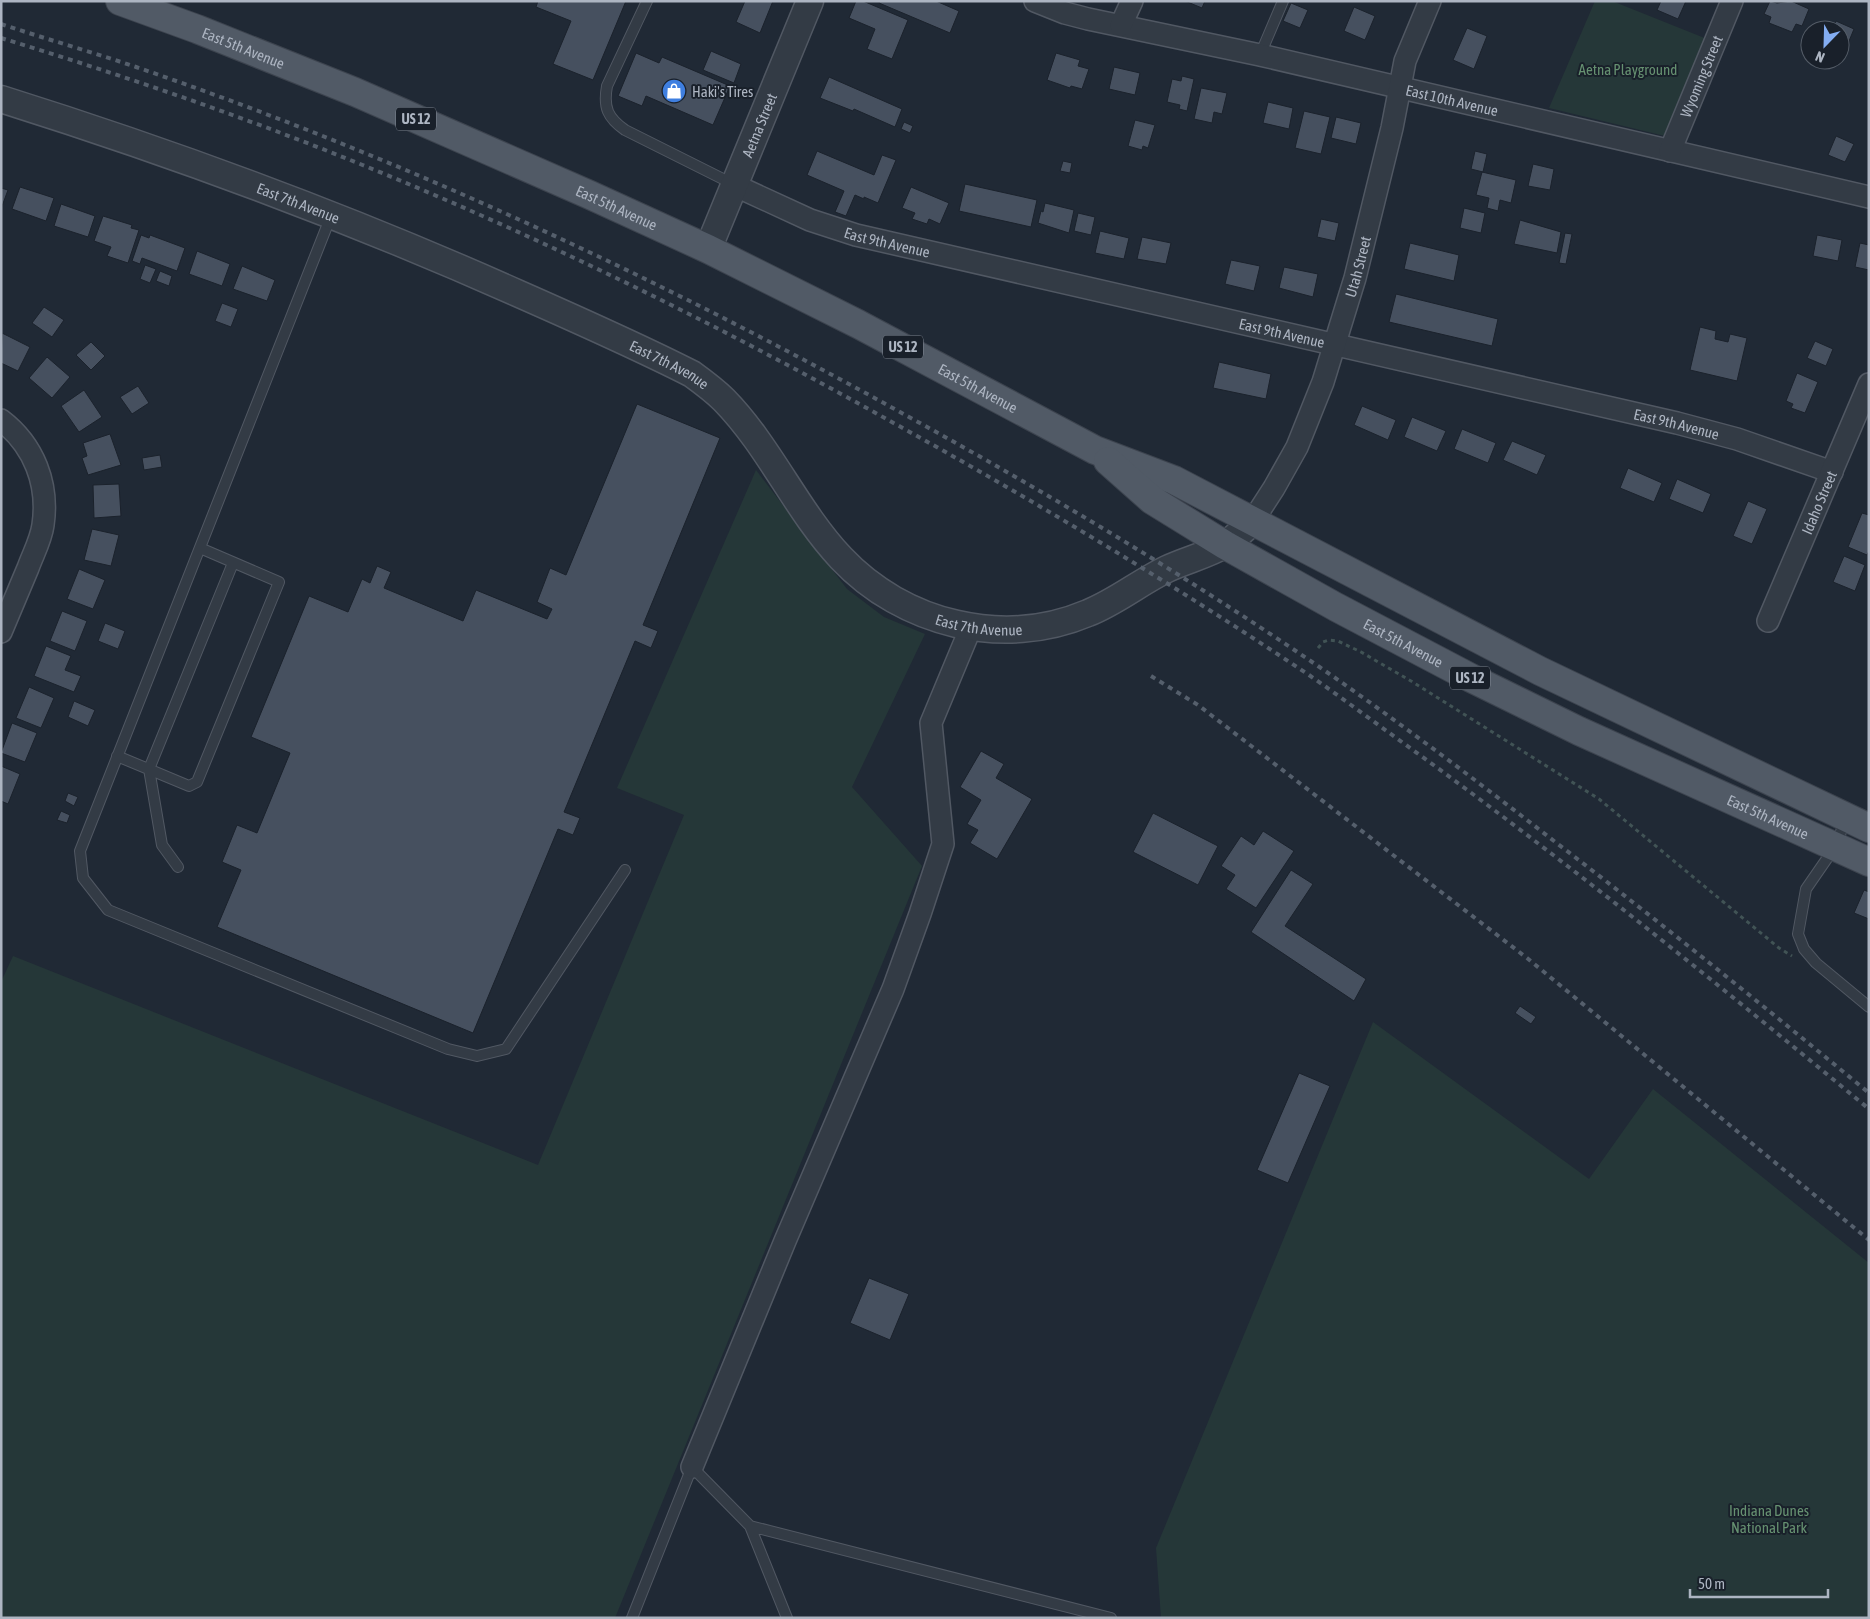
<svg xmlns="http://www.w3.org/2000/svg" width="1870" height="1619" font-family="'Asap Condensed',sans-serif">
<rect width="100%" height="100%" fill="#202935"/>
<path fill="#253738" d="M1595,1H1612L1707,39L1665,136L1549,108Z
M756,470L847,589L884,617L925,634L852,787L922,866L615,1618H1V982L13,956L538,1165L684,815L617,788Z
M1373,1022L1589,1179L1653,1089L1869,1263V1618H1161L1156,1548Z"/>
<path fill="#46505f" stroke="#1b222c" d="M538,1H626L593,80L553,64L571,21L536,7Z
M745,1H773L760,33L736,22Z
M856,1H863L908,20L892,59L867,49L875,29L849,18Z
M880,1H936L959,11L950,33L879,3Z
M1185,1H1205L1202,8Z
M1661,1H1686L1678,19L1657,10Z
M1770,1L1777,3L1791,1L1809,9L1802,26L1796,24L1792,32L1769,23L1771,17L1764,14Z
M1291,3L1308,10L1300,28L1283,21Z
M1354,7L1375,16L1365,40L1344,31Z
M1836,21L1854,29L1847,46L1840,43V30H1832Z
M1467,28L1487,36L1474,69L1453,60Z
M711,51L741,64L734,83L703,70Z
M636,53L659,63L662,57L730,86L713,125L646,96L642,106L618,96Z
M1056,53L1080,60L1078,66L1089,69L1082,89L1071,86L1070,88L1047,80Z
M1114,67L1140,73L1135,95L1109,89Z
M1182,76L1194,79L1187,111L1179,109L1180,105L1167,102L1172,79L1181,81Z
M829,77L902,109L895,127L854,109L853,111L820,98Z
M1201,88L1227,93L1222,114L1214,112L1212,123L1194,119Z
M1268,102L1293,108L1289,129L1263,123Z
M1304,111L1330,117L1321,154L1295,148Z
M1336,117L1361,123L1356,144L1331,138Z
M1135,120L1155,125L1148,148L1143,146L1142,150L1128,146Z
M904,122L913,126L910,133L901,129Z
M1836,136L1854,144L1845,162L1828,155Z
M817,151L874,175L882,155L896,160L878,203L864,197V199L855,195L846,216L835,212L844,191L807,175Z
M1475,151L1487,154L1483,172L1471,169Z
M1063,161L1072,163L1070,173L1060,171Z
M1533,164L1554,169L1550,190L1528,186Z
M1482,172L1516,180L1511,203L1500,200L1498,211L1487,208L1489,198L1476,195Z
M965,184L1037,200L1031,227L959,211Z
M20,187L54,198L46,221L12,209Z
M911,187L949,203L940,224L929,219L927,224L912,219L915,213L902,208Z
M1,188L8,190L1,209Z
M1045,203L1074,210L1069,233L1038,223L1041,211L1043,212Z
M61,204L95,216L88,237L54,226Z
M1464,208L1485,213L1481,233L1460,228Z
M1078,213L1095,217L1091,235L1074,231Z
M103,216L132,225L131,228L139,230L128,263L107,256L111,247L94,241Z
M1321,219L1339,223L1335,241L1317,237Z
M1520,220L1561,232L1557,253L1514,244Z
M1100,231L1129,238L1124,259L1095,253Z
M1565,233L1572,234L1566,264L1559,263Z
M141,235L149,238L150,235L185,248L177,271L142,258L140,264L132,261Z
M1817,235L1842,240L1838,261L1813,256Z
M1142,237L1171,243L1166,264L1137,259Z
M1410,243L1459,255L1454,281L1404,269Z
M1860,243L1869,245V270L1855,267Z
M197,251L230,264L222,286L189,274Z
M1231,260L1260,266L1254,291L1225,284Z
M145,265L156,269L150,283L140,279Z
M242,266L275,280L267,301L233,289Z
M1284,267L1318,274L1313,297L1279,288Z
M160,271L172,276L169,286L156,281Z
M1396,294L1498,319L1492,346L1389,322Z
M222,303L238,309L231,327L215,321Z
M44,307L64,320L52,337L32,323Z
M1700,327L1716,331L1715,339L1728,342L1730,334L1747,338L1737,381L1690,370Z
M2,333L30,347L18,371L1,363Z
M1815,341L1833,349L1826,366L1807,358Z
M91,342L105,356L91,370L76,355Z
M47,357L70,377L52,398L29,378Z
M1219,362L1271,374L1266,399L1213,388Z
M1797,373L1818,382L1805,413L1791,408L1793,404L1786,401Z
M138,386L149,403L132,414L120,397Z
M84,390L102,417L79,432L61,406Z
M637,404L720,438L643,625L658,631L651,648L635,641L564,812L580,818L573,835L558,829L473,1033L217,927L241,870L222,862L237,825L257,833L290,753L251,737L309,596L348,612L362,579L370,583L377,566L391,572L384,588L463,621L476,590L547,619L552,609L537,602L550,568L566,575Z
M1362,406L1396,420L1388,440L1354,425Z
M1412,417L1446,431L1437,451L1404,437Z
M1462,429L1496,443L1488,463L1454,449Z
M110,434L121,465L88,475L82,458L87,456L83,443Z
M1512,441L1546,455L1537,475L1503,460Z
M160,455L162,467L144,470L142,458Z
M1628,468L1662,483L1654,502L1620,488Z
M1677,479L1711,494L1703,513L1669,499Z
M119,484L121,516L94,518L93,485Z
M1748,501L1767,509L1752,544L1733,536Z
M1862,513L1869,515V551L1867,555L1848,547Z
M92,529L119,535L111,566L84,560Z
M1844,556L1865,565L1855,591L1833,582Z
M79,569L105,580L93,609L67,599Z
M62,611L87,621L75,651L50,641Z
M105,623L125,631L118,649L98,641Z
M46,646L71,656L65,670L81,676L74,692L34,676Z
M29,687L54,698L41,728L16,718Z
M74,701L95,710L88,726L68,717Z
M12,723L37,733L25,762L1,753Z
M981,751L1004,764L996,778L1032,799L997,859L970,843L978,830L967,824L981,800L960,787Z
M1,766L20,774L8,804L1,801Z
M68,793L78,797L74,806L65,801Z
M61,811L70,815L67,823L57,820Z
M1153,813L1218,846L1198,885L1133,852Z
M1263,831L1294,851L1256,908L1226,889L1235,875L1221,866L1241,836L1254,845Z
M1291,870L1313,884L1285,926L1366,979L1354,1001L1251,932Z
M1864,890L1869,892V919L1854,913Z
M1520,1006L1536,1017L1531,1024L1515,1013Z
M1299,1073L1330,1086L1288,1183L1257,1170Z
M869,1278L909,1294L890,1340L850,1323Z"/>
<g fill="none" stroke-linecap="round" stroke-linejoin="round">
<g stroke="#515863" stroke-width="12">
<path id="service" d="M647,1L607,86C603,108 608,118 625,130L733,184
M1260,55L1283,1
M331,216L80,851L83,878L108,910L448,1049L477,1056L506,1049L625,870
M117,756L189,786L197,782L279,582L200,548
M1846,819L1835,847L1806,889L1798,934L1804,949L1816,963L1869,1007
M178,867L162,845L149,769L233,563
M750,1526L787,1618
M632,1618L692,1467L750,1526L1111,1618"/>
</g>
<g stroke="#515863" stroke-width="24">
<g id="minor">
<path id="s1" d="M1035,1L1065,13L1088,19L1260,55L1869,197"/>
<path d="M1121,25L1132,1"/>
<path id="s2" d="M1670,151L1732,1"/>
<path id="s3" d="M734,185L810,220L856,235L1677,423L1737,439L1832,472"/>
<path d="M1,420C34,445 49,484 43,525C41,540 33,554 28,568C19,589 10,611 1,632"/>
<path id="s4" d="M1252,522L1274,488L1297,447L1323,382L1355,278L1392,128L1405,61L1430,1"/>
<path id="s5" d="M1768,621L1869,384"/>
<path d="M692,1467L785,1241L893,989L920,914L943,844L931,723L971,627"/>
</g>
</g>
<g stroke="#515863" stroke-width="29">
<g id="tertiary">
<path id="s6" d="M1,99C176,154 349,218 517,293C576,319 635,345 692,374C703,382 714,390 724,400C770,447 796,510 841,558C903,624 1003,649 1088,613C1116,602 1140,582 1167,569C1186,560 1208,555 1226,544C1235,538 1244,529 1252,522"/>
<path id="s7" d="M708,249L810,1"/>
</g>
</g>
<g stroke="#3d444f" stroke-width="30">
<g id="primary">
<path id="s8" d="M120,1L197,29L355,92L590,195L708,249L858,324L1095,450L1174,480L1540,671L1869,828"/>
<path id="s9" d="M1108,461L1152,500L1225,545L1336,607L1471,678L1579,731L1869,862"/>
</g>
</g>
<path stroke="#415355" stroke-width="3" stroke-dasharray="4 4" stroke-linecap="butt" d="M1318,648L1323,642L1329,640L1338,641L1361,652L1411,681L1599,799L1779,948L1792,956"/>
<use href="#service" stroke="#333b45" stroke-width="10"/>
<use href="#minor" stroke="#333b45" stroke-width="21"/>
<use href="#tertiary" stroke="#333b45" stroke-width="26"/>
<use href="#primary" stroke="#515a66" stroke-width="28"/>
<path stroke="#555f6c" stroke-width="4" stroke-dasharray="5 5" stroke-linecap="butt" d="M1,24C46,39 92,52 136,67C405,159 661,279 909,417C1049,494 1186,576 1318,666C1399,722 1477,781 1554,841C1661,923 1765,1007 1869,1093
M1,38C109,71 215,107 320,148C516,225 706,318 890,421C1033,500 1173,584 1309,675C1342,698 1374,722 1406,745C1565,860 1718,984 1869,1109
M1151,676L1198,705L1527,958L1869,1240"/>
</g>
<defs>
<g id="shop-disc" transform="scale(1.25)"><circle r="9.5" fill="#3f7fe0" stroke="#19202a"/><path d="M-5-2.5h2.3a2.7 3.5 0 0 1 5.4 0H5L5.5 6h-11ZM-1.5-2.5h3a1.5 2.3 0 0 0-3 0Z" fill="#fff"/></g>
</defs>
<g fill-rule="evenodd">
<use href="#shop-disc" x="674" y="91"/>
</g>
<g text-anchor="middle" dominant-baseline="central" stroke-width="4" stroke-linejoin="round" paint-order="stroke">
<g fill="#19202a" stroke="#818894" stroke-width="1">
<rect x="396" y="107.5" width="40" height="23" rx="4"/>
<rect x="883" y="335.5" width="40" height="23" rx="4"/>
<rect x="1450" y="666.5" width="40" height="23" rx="4"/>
</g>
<g font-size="14" font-weight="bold" fill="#adb5c2">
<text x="416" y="119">US 12</text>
<text x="903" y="347">US 12</text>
<text x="1470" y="678">US 12</text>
</g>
<g font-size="15" fill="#adb5c2" stroke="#19202a">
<text stroke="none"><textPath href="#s8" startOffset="132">East 5th Avenue</textPath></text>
<text stroke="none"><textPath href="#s2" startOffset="81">Wyoming Street</textPath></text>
<text stroke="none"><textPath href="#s1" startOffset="429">East 10th Avenue</textPath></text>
<text stroke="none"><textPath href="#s7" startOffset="134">Aetna Street</textPath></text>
<text stroke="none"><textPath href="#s6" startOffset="315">East 7th Avenue</textPath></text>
<text stroke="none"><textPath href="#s8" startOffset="538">East 5th Avenue</textPath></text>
<text stroke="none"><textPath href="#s3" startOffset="164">East 9th Avenue</textPath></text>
<text stroke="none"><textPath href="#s4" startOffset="278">Utah Street</textPath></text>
<text stroke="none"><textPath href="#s3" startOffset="569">East 9th Avenue</textPath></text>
<text stroke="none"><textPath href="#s6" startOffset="720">East 7th Avenue</textPath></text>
<text stroke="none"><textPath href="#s8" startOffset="942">East 5th Avenue</textPath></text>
<text stroke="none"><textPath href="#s3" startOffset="974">East 9th Avenue</textPath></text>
<text stroke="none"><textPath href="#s5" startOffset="129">Idaho Street</textPath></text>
<text stroke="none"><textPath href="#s6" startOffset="1140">East 7th Avenue</textPath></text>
<text stroke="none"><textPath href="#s9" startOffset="348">East 5th Avenue</textPath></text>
<text stroke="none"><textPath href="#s9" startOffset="752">East 5th Avenue</textPath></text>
</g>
<g font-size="15" fill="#669171" stroke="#19202a">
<text x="1628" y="69">Aetna Playground</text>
<text x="1769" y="1510">Indiana Dunes<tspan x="1769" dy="17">National Park</tspan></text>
</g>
<g font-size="15" fill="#adb5c2" stroke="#19202a" text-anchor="start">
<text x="692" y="91">Haki's Tires</text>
</g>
</g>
<rect width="1870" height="1619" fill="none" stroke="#adb5c2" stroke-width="5"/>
<g transform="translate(1825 45) rotate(203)"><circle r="24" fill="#19202a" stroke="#545c67"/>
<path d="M0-4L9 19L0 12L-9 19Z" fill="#83adf2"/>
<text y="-8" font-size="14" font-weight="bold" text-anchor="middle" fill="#adb5c2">N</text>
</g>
<path d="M1690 1589v8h138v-8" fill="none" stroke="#adb5c2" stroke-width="2.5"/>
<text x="1698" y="1589" font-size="15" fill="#adb5c2" stroke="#19202a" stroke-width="4" paint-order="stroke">50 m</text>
</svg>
